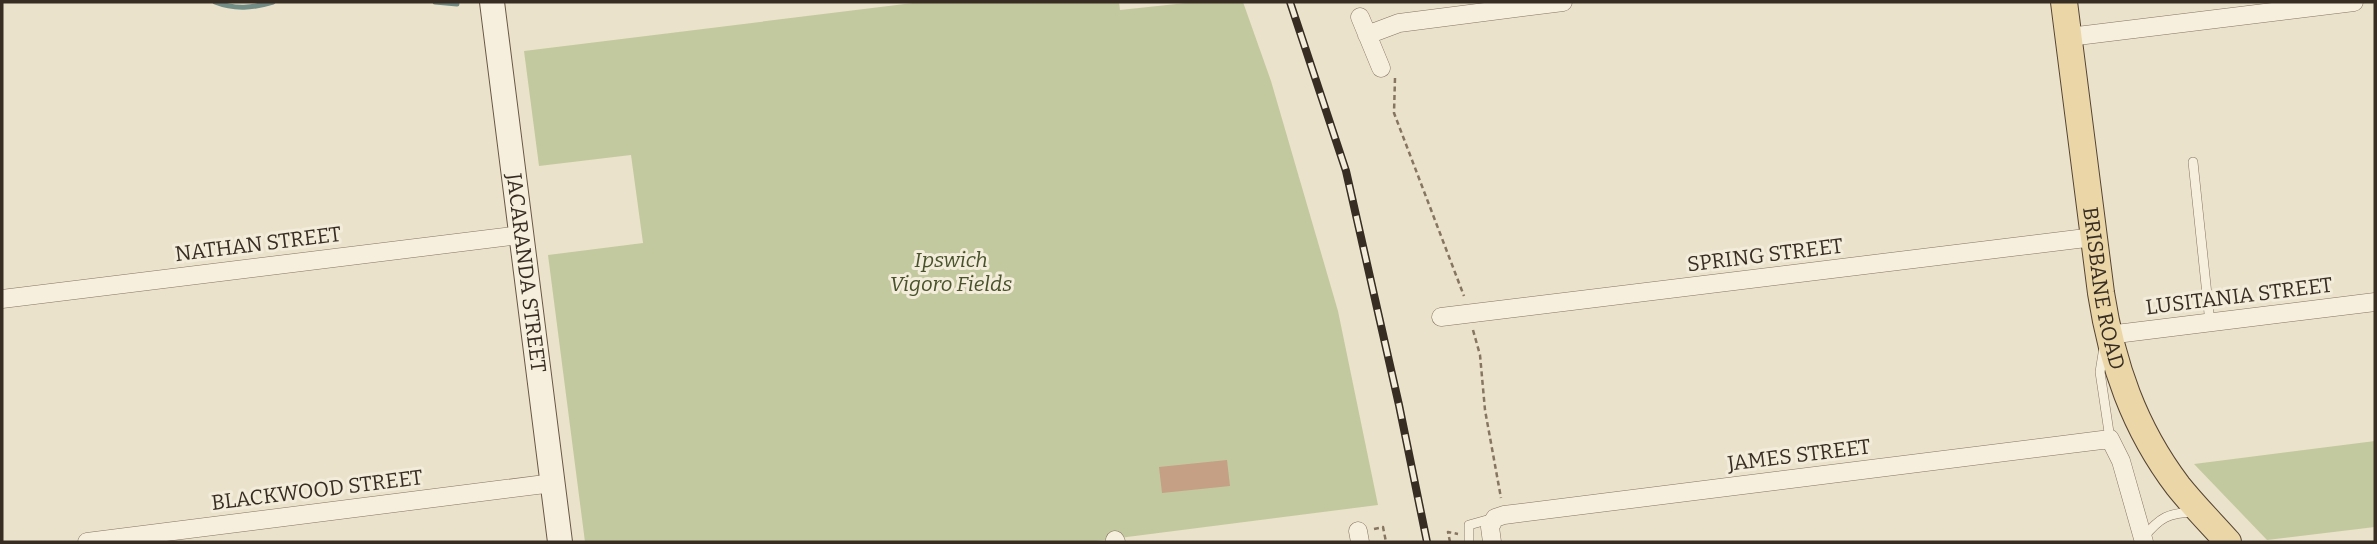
<svg xmlns="http://www.w3.org/2000/svg" width="2377" height="544" font-family="Bitter,serif">
<rect width="100%" height="100%" fill="#ebe2cb"/>
<path fill="#c3c99f" d="M921,2H1119L1120,10L1195,2H1243L1271,81L1338,311L1378,505L1088,542H585L548,255L643,243L631,155L539,166L524,51Z
M2375,441V527L2267,540L2194,464Z"/>
<g fill="none" stroke-linecap="round" stroke-linejoin="round">
<path stroke="#728e87" stroke-width="5" d="M215,2C235,10 253,8 273,2
M435,2L457,4"/>
</g>
<path fill="#c5a084" d="M1227,460L1230,486L1162,493L1159,467Z"/>
<g fill="none" stroke-linecap="round" stroke-linejoin="round">
<g stroke="#867560" stroke-width="10">
<path id="lane" d="M2193,162L2210,323
M2104,347L2100,372L2110,439
M2143,538C2160,517 2168,513 2195,512
M1469,542V525L1494,518"/>
</g>
<g stroke="#867560" stroke-width="19">
<path id="street" d="M1360,17L1381,68
M1367,35L1399,23L1563,2
M2069,37L2354,2
M2,299L520,235
M1441,317L2094,237
M2108,335L2375,302
M1358,531L1360,542
M1115,540L1116,542
M87,542L553,483
M1492,542L1490,527L1495,518L1504,515L2110,439L2121,461L2144,542"/>
</g>
<g stroke="#685743" stroke-width="26">
<g id="secondary">
<path id="s1" d="M492,2L560,542"/>
</g>
</g>
<g stroke="#554434" stroke-width="28">
<g id="primary">
<path id="s2" d="M2064,2L2101,293C2112,364 2134,428 2178,486C2194,506 2212,524 2228,542"/>
</g>
</g>
<path stroke="#867560" stroke-width="2.5" stroke-dasharray="5 3.5" stroke-linecap="butt" d="M1395,78L1394,113L1464,296
M1473,330L1480,355L1485,410L1501,498
M1374,529L1383,527L1386,542
M1450,542L1448,532L1458,534"/>
<use href="#lane" stroke="#f6efdd" stroke-width="9"/>
<use href="#street" stroke="#f6efdd" stroke-width="18"/>
<use href="#secondary" stroke="#f6efdd" stroke-width="24"/>
<use href="#primary" stroke="#ead6a7" stroke-width="26"/>
<g stroke="#382d22" stroke-width="8">
<path id="rail" d="M1290,2L1346,171L1399,405L1427,542"/>
</g>
<use href="#rail" stroke="#f3ecda" stroke-width="5" stroke-dasharray="16" stroke-linecap="butt"/>
</g>
<g text-anchor="middle" dominant-baseline="central" stroke-width="6" stroke-linejoin="round" paint-order="stroke">
<g font-size="21" fill="#382d22" stroke="#f3ecda">
<text transform="translate(258 244) rotate(-7)">NATHAN STREET</text>
<text transform="translate(1765 255) rotate(-7)">SPRING STREET</text>
<text stroke="none"><textPath href="#s1" startOffset="273">JACARANDA STREET</textPath></text>
<text stroke="none"><textPath href="#s2" startOffset="289">BRISBANE ROAD</textPath></text>
<text transform="translate(2239 296) rotate(-7)">LUSITANIA STREET</text>
<text transform="translate(1799 455) rotate(-7)">JAMES STREET</text>
<text transform="translate(317 490) rotate(-7)">BLACKWOOD STREET</text>
</g>
<g font-size="21" font-style="italic" fill="#48532b" stroke="#f3ecda">
<text x="951" y="260">Ipswich<tspan x="951" dy="24">Vigoro Fields</tspan></text>
</g>
</g>
<rect width="2377" height="544" fill="none" stroke="#382d22" stroke-width="7"/>
</svg>
